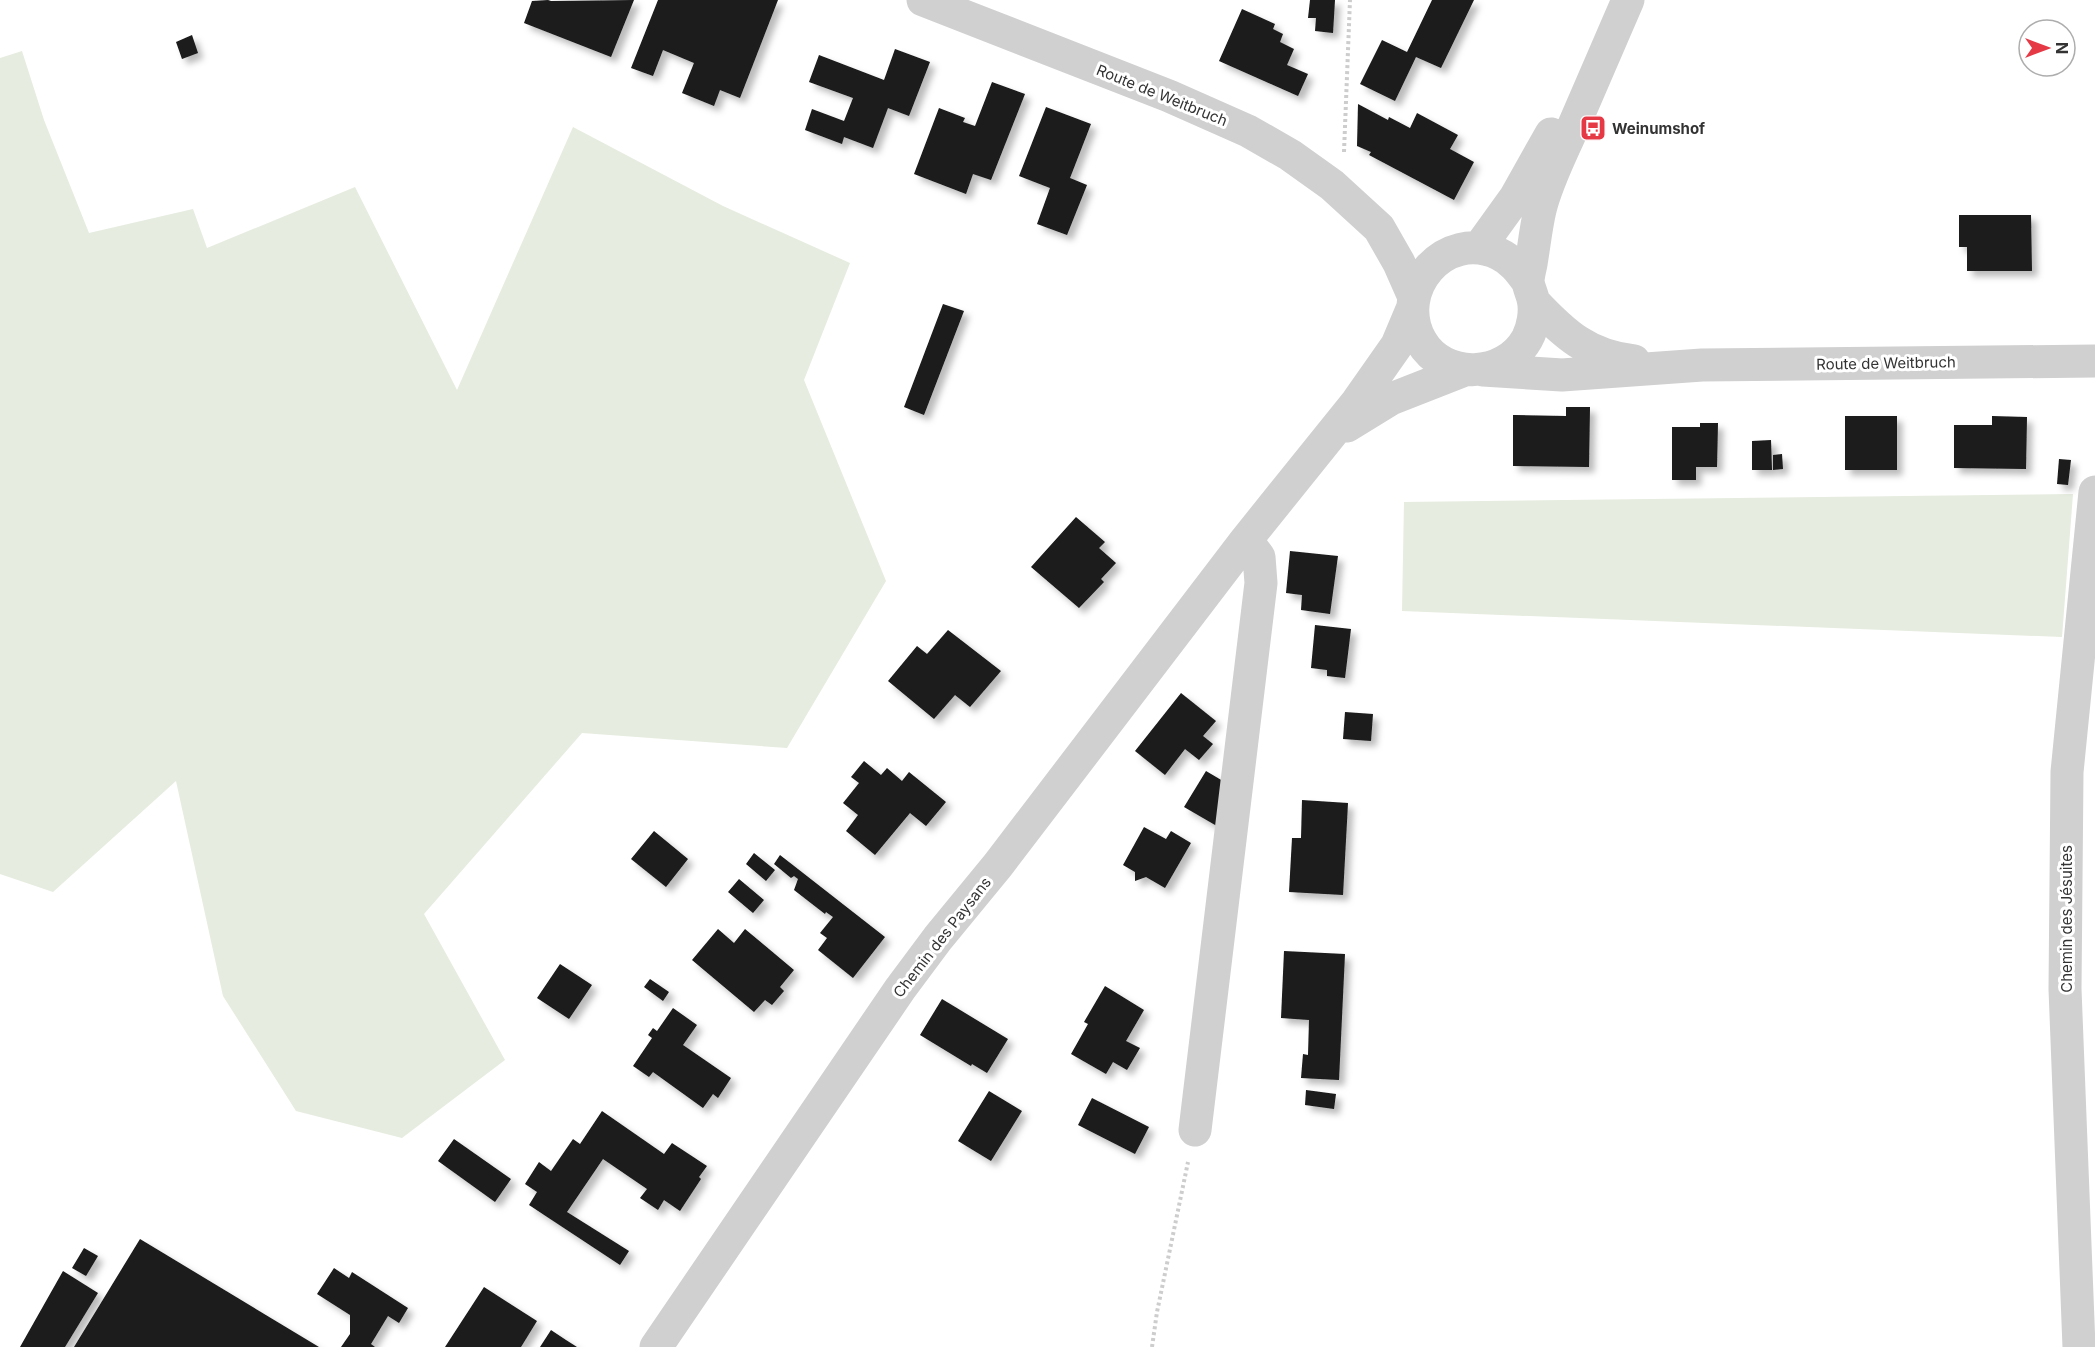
<svg xmlns="http://www.w3.org/2000/svg" width="2095" height="1347" font-family="Inter,sans-serif">
<defs>
<filter id="shadow"><feDropShadow dx="5.5" dy="5.5" stdDeviation="3" flood-color="#0004"/></filter>
</defs>
<rect width="100%" height="100%" fill="#fff"/>
<path fill="#e6ecdf" d="M22,51L44,120L89,233L193,209L207,248L355,187L457,390L573,127L723,206L850,263L804,380L886,581L787,748L582,733L424,914L505,1060L402,1138L296,1111L223,996L176,781L53,892L0,874V58Z
M2073,494L2062,637L1402,611L1404,502Z"/>
<path fill="#1a1a1a" filter="url(#shadow)" d="M548,0L551,1L634,0L611,57L524,23L532,1Z
M658,0H778L740,98L720,90L714,106L682,93L694,63L663,50L653,76L631,68Z
M1310,0H1335L1333,33L1315,31L1316,18H1308Z
M1432,0H1474L1441,68L1416,57L1395,101L1360,84L1382,40L1407,52Z
M1242,9L1275,24L1273,29L1283,34L1280,42L1294,49L1287,65L1308,74L1298,96L1219,61Z
M192,35L198,53L182,59L176,42Z
M895,49L930,62L909,116L888,108L873,148L844,137L842,144L805,130L812,109L844,121L853,98L809,82L819,55L884,80Z
M992,82L1025,94L991,180L973,174L966,194L914,174L939,108L965,118L963,122L975,126Z
M1358,104L1388,120L1389,117L1410,128L1417,113L1458,135L1450,149L1474,162L1454,200L1369,155L1371,152L1357,146Z
M1046,107L1091,124L1070,178L1087,185L1067,235L1037,224L1050,188L1019,176Z
M1959,215H2031L2032,271H1967V247H1959Z
M943,304L964,311L924,415L904,407Z
M1566,407H1590L1589,467L1513,466V415L1566,416Z
M1845,416H1897V470H1845Z
M1992,416L2027,417L2026,469L1954,468V425H1992Z
M1700,423H1718L1717,467H1696V480H1672V427H1700Z
M1771,440L1772,470H1752V441Z
M1782,454L1783,469L1773,470V455Z
M2059,459L2071,460L2068,485L2057,484Z
M1076,517L1105,542L1099,548L1116,563L1101,579L1104,582L1079,608L1031,567Z
M1290,551L1338,556L1330,614L1301,610L1302,595L1286,593Z
M1315,625L1351,629L1345,678L1327,676V670L1311,668Z
M948,630L1001,671L970,707L955,695L934,719L888,681L917,646L927,654Z
M1181,693L1216,721L1203,736L1213,744L1199,760L1185,749L1165,775L1135,751Z
M1345,712L1373,714L1371,741L1343,739Z
M864,761L881,775L887,768L902,781L909,772L946,802L926,826L910,813L875,855L846,831L858,815L843,803L859,783L851,777Z
M1206,771L1228,784L1222,829L1184,807Z
M1302,800L1348,803L1343,895L1289,892L1292,838H1301Z
M1144,827L1166,839L1171,831L1191,843L1165,888L1146,877L1135,881V872L1123,865Z
M654,831L688,859L666,887L631,859Z
M754,853L775,870L766,881L746,864Z
M780,855L885,937L853,978L818,950L827,938L820,933L833,917L826,912L825,914L794,890L798,879L794,876L791,878L774,864Z
M739,879L764,900L753,913L728,892Z
M718,929L734,943L745,929L794,970L780,987L784,991L772,1005L765,1000L754,1012L692,960Z
M1284,951L1345,954L1339,1080L1301,1078L1303,1054L1308,1055L1309,1020L1281,1018Z
M560,964L592,985L569,1019L537,998Z
M650,979L669,992L663,1001L644,987Z
M1105,986L1144,1010L1126,1041L1140,1048L1127,1070L1113,1062L1106,1074L1071,1054L1088,1024L1084,1022Z
M942,999L1008,1039L987,1073L972,1064L971,1066L920,1035Z
M673,1008L697,1025L683,1045L731,1078L718,1098L713,1094L703,1108L653,1072L649,1077L633,1066L652,1038L648,1035L653,1028L657,1031Z
M1306,1090L1336,1094L1334,1109L1305,1105Z
M989,1091L1022,1111L991,1161L958,1141Z
M1092,1098L1149,1127L1135,1154L1078,1125Z
M602,1111L664,1154L672,1143L707,1166L699,1177L701,1179L680,1211L664,1200L658,1210L640,1198L647,1189L603,1159L567,1212L629,1251L620,1265L529,1205L537,1192L525,1184L539,1162L551,1171L573,1139L580,1144Z
M454,1139L511,1179L495,1202L438,1161Z
M140,1239L319,1347H74Z
M84,1248L98,1256L86,1276L72,1268Z
M334,1268L349,1278L352,1272L408,1308L399,1323L388,1316L371,1344L375,1347H341L350,1334V1315L317,1294Z
M63,1271L98,1293L65,1347H20Z
M484,1287L537,1321L521,1347H445Z
M551,1330L566,1340L577,1347H540Z"/>
<g fill="none" stroke-linecap="round" stroke-linejoin="round">
<path stroke="#cdcdcd" stroke-width="4" stroke-dasharray="3 3" stroke-linecap="butt" d="M1344,152L1350,0
M1152,1347L1157,1312L1188,1162"/>
<path stroke="#d0d0d0" stroke-width="33" d="M923,0L1169,96L1248,131L1290,155L1332,185L1379,228L1399,263L1414,297
M1479,248L1515,198L1551,134
M1528,282C1520,271 1512,260 1499,254C1445,228 1392,290 1421,341C1444,381 1505,378 1527,339C1533,328 1536,311 1533,299C1532,294 1529,288 1528,282C1528,276 1530,269 1531,264C1534,246 1536,227 1540,210C1547,181 1562,153 1574,125C1592,83 1610,42 1628,0
M1534,302C1564,334 1588,356 1634,361
M1483,370L1562,375L1702,365L2095,361
M1347,426L1391,399L1465,370
M1195,1130L1261,583L1259,557L1246,540
M656,1347L900,989L938,938L998,865L1246,540L1357,402L1397,345L1413,307
M2079,1347L2065,989L2067,772L2095,492"/>
</g>
<defs>
<g id="bus-square" transform="scale(1.35)"><rect x="-9" y="-9" width="18" height="18" rx="4" fill="#e63946" stroke="#fff"/><path d="M-5-6H5V4H4V6H2V4H-2V6H-4V4H-5ZM-3.5-4V0h7V-4ZM-3.5 1.2v1.5H-2V1.2ZM2 1.2v1.5H3.5V1.2Z" fill="#fff"/></g>
</defs>
<g fill-rule="evenodd">
<use href="#bus-square" x="1593" y="128"/>
</g>
<g text-anchor="middle" dominant-baseline="central" stroke-width="6" stroke-linejoin="round" paint-order="stroke">
<g font-size="15" fill="#333" stroke="#fff">
<text transform="translate(1162 95) rotate(22)">Route de Weitbruch</text>
<text transform="translate(1886 363) rotate(-1)">Route de Weitbruch</text>
<text transform="translate(2066 919) rotate(-90)">Chemin des Jésuites</text>
<text transform="translate(942 937) rotate(-52)">Chemin des Paysans</text>
</g>
<g font-size="15" font-weight="bold" fill="#333" stroke="#fff" text-anchor="start">
<text x="1612" y="128">Weinumshof</text>
</g>
</g>
<g transform="translate(2047 48) rotate(90)"><circle r="28" fill="#ffffff" stroke="#adadad" stroke-width="1.5"/>
<path d="M0-4.5L10 22L0 15L-10 22Z" fill="#e63946"/>
<text y="-9" font-size="16" font-weight="bold" text-anchor="middle" fill="#333333">N</text>
</g>
</svg>
